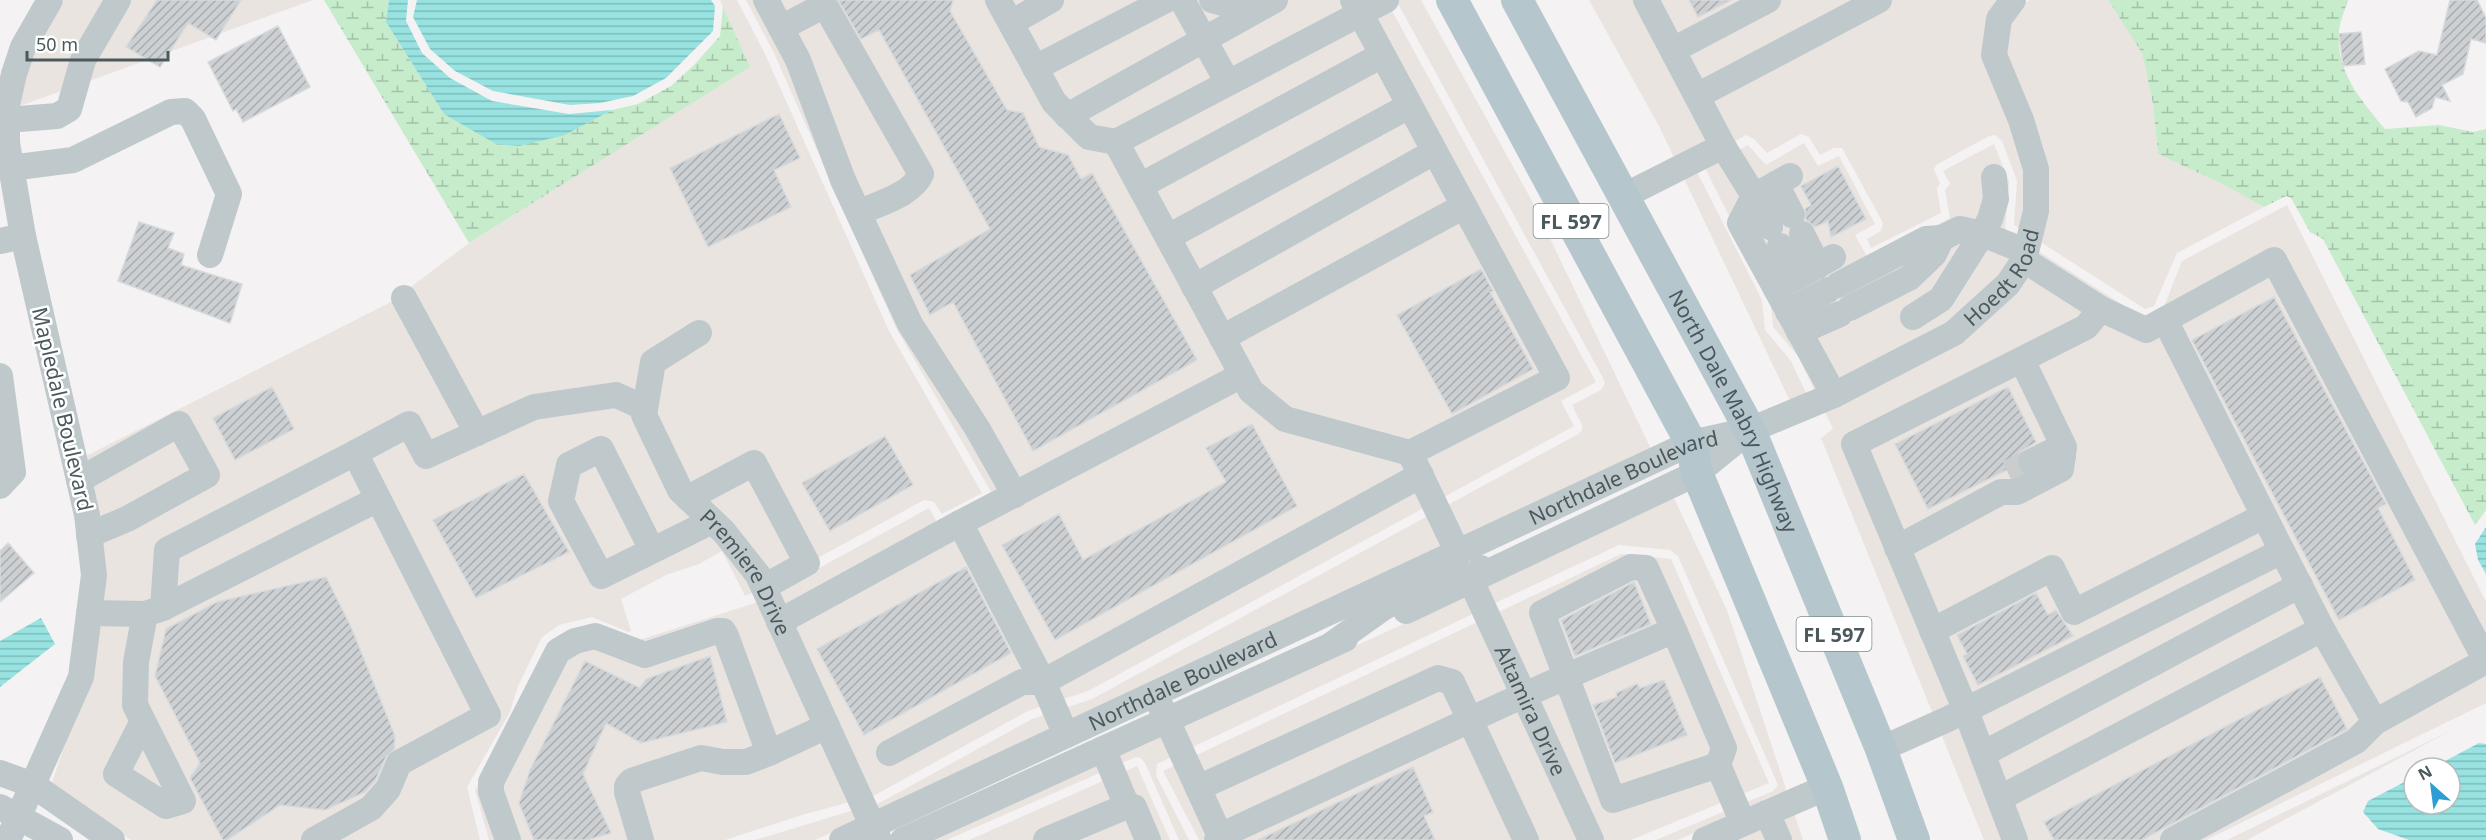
<svg xmlns="http://www.w3.org/2000/svg" width="2486" height="840" font-family="'Noto Sans',sans-serif">
<defs>
<pattern id="wetland-marsh" width="20" height="14" patternUnits="userSpaceOnUse" patternTransform="scale(1.5)"><rect width="20" height="14" fill="#c6eccb"/><path d="M1 5h8M5 5V1M11 12h8M15 12V8" fill="none" stroke="#a3c2a8"/></pattern>
<pattern id="water-rules" width="6" height="5" patternUnits="userSpaceOnUse" patternTransform="scale(1.5)"><rect width="6" height="5" fill="#98e3e1"/><path d="M0 2.5h6" fill="none" stroke="#7ebbba"/></pattern>
<pattern id="building-hatch" width="6" height="6" patternUnits="userSpaceOnUse" patternTransform="scale(1.5)"><rect width="6" height="6" fill="#ccd0d2"/><path d="M-1 1l2-2M0 6l6-6M5 7l2-2" fill="none" stroke="#a8acae"/></pattern>
</defs>
<rect width="100%" height="100%" fill="#f4f2f2"/>
<path fill="#e9e4e0" d="M64,0H313L20,106L29,60L42,35Z
M720,0H737L765,54L889,331L982,493L942,514L934,502L924,500L772,583L687,484L654,414L662,369L712,337L701,319L647,353L634,412L717,540L755,592L745,596L722,551L699,564L666,575L621,599L631,631L628,632L592,617L559,625L542,637L518,686L510,712L467,787L480,840H131L51,786L68,734L91,682L84,457L391,302L469,243L749,67Z
M746,0H1386L1596,382L1561,401L1574,426L1088,691L1028,711L875,795L802,815L725,840H489L475,790L518,717L547,645L561,634L595,626L636,641L755,603L929,508L939,526L994,497L896,328L773,51Z
M1396,0H1421L1533,203L1651,449L1579,481L877,812L874,806L1032,719L1092,699L1578,434L1582,430V425L1572,405L1601,390L1605,383L1603,378Z
M1589,0H2000L1991,12L2026,169V208L2020,229L2014,225L2017,181L2002,141L1995,135L1989,136L1936,165L1934,170L1940,183L1937,189L1941,213L1871,248L1867,239L1881,231L1883,223L1842,148H1834L1820,155L1809,137L1801,134L1767,153L1754,139L1746,135L1699,161L1697,172L1762,300L1765,330L1791,361L1807,395L1790,401L1660,128Z
M2030,0H2108L2142,53L2153,104L2158,154L2226,186L2264,207L2177,253L2154,306L2145,309L2039,241L2005,55L2008,24L2025,3Z
M1804,143L1818,166L1839,156L1875,224L1855,235L1869,260L1950,218L1945,190L1950,184L1943,171L1994,144L2009,182L2005,230L2145,319L2161,314L2182,261L2287,205L2486,602V703L2206,840H1984L1821,438L1833,429L1798,356L1773,327L1770,297L1705,168L1748,145L1766,165Z
M1673,496L1727,610L1787,792L1678,840H1656L1773,791L1778,785L1678,556L1670,550L1619,545L1493,604L1485,587Z
M1621,554L1671,559L1769,783L1631,840H1199L1163,771Z
M1467,595L1475,613L1157,764L1156,775L1189,840H1179L1145,763L1141,758L1136,757L947,840H930Z
M2452,730L2247,840H2227Z
M1137,766L1170,840H969Z
M854,810L859,820L815,840H755Z
M1794,813L1803,840H1733Z"/>
<path fill="url(#wetland-marsh)" d="M324,0H389L386,22L444,114L565,135L612,110L638,104L671,86L694,65L720,36L723,7L750,67L469,243Z
M2108,0H2348C2345,10 2340,21 2339,31C2335,71 2361,100 2385,129L2439,125L2473,132L2486,129V510L2475,525L2323,239L2310,232L2291,198L2286,196L2264,207L2226,186L2158,154L2153,104L2142,53Z"/>
<path fill="url(#water-rules)" d="M389,0H408L406,21L422,53L450,78L492,101L569,114L612,110L565,135L519,146L496,144L444,114L386,22Z
M417,0H711L715,6L713,31L666,78L633,96L600,103L570,105L493,91L455,71L430,49L413,17Z
M2486,527V574L2478,560L2475,544Z
M41,618L55,644L0,687V641Z
M2479,743L2486,744V840H2409L2378,829L2363,812L2368,801L2414,777V804H2450V768H2432Z"/>
<path fill="url(#building-hatch)" stroke="#d7dadc" stroke-width="1.5" d="M157,0H241L216,40L188,23L160,67L126,47Z
M838,0H953L950,11L1007,110L1023,113L1039,147L1068,155L1081,179L1092,173L1197,360L1033,451L953,302L930,315L910,275L990,229L879,30L861,39Z
M1689,0H1731L1698,17Z
M2450,0H2477L2486,18V43L2471,39L2463,74L2442,85L2450,101L2435,97L2432,108L2416,117L2408,102L2401,101L2385,69L2419,51L2437,55Z
M278,26L310,87L243,122L236,109L233,111L208,62Z
M2361,32L2365,64L2343,66L2339,34Z
M779,114L800,158L774,170L791,207L708,247L670,168Z
M1838,166L1866,219L1831,237L1828,221L1815,227L1806,220L1805,209L1811,205L1801,186Z
M139,222L174,233L168,248L184,254L181,265L242,284L230,323L118,281Z
M1481,269L1493,291L1490,292L1533,369L1452,414L1397,315Z
M2274,297L2386,504L2378,508L2415,580L2339,620L2192,340Z
M272,387L294,429L235,460L213,418Z
M2008,387L2036,442L2019,453L2017,465L1928,509L1895,444Z
M1252,424L1297,506L1055,640L1002,545L1059,514L1083,560L1226,482L1206,448Z
M885,436L913,485L830,531L802,483Z
M524,474L569,552L476,598L433,520Z
M8,543L34,573L0,602V551Z
M966,567L1011,653L864,735L817,649Z
M326,577L351,627L395,736L394,749L386,757L375,781L365,792L325,810L280,805L227,840H223L190,778L200,763L155,676L166,629L217,602Z
M1634,582L1651,624L1575,656L1561,620Z
M2036,593L2048,615L2056,610L2073,636L1978,685L1963,656L1967,654L1957,635Z
M710,656L727,722L641,743L606,723L583,774L611,833L587,840H534L519,803L530,770L585,661L640,688L646,679Z
M2320,677L2347,729L2142,840H2054L2044,822Z
M1664,680L1687,735L1615,763L1593,705L1617,697L1616,693L1637,684L1640,688Z
M1413,767L1433,812L1424,816L1435,840H1258Z"/>
<g fill="none" stroke-linecap="round" stroke-linejoin="round">
<path stroke="#cacccd" stroke-width="26" stroke-dasharray="26 13" stroke-linecap="butt" d="M2008,473L2031,462"/>
<g stroke="#bfc9cc" stroke-width="26">
<path d="M766,0L798,60L843,180L910,324L977,428L1015,495"/>
<path d="M998,0L1054,102L1089,137L1116,142"/>
<path d="M1182,0L1228,83"/>
<path d="M1212,0L1233,6L1244,0"/>
<path d="M1353,0L1557,378L1410,453"/>
<path d="M1646,0L1723,146"/>
<path d="M1011,23L1051,0"/>
<path d="M781,28L821,7L827,9L921,174C912,195 879,203 859,213"/>
<path d="M1673,50L1768,0"/>
<path d="M1035,68L1166,0"/>
<path d="M1697,96L1879,0"/>
<path d="M1067,116L1275,0"/>
<path d="M7,120L57,116L69,109L83,60L118,0"/>
<path d="M10,168L73,160L171,112L185,111L193,119L229,194L210,255"/>
<path d="M1776,184L1792,215"/>
<path d="M1140,186L1382,55"/>
<path d="M1624,196L1723,146L1754,196L1740,223L1834,395"/>
<path d="M1770,227L1754,196L1790,176"/>
<path d="M1802,234L1818,266"/>
<path d="M1168,237L1409,106"/>
<path d="M0,241L23,236"/>
<path d="M1780,246L1797,277"/>
<path d="M1838,285L1926,239L1942,238"/>
<path d="M1194,287L1434,152"/>
<path d="M1776,289L1833,257"/>
<path d="M404,298L477,433"/>
<path d="M1850,308L1909,278L1934,254L1942,238L1960,229L1982,234L2025,251"/>
<path d="M1788,312L1828,290"/>
<path d="M1913,317L1941,299L1982,234L1990,219L1996,199L1994,177"/>
<path d="M2165,320L2282,551"/>
<path d="M1799,332L1840,314"/>
<path id="s1" d="M699,333L653,362L644,415L680,490L724,532L758,575L879,840"/>
<path d="M1222,338L1464,206"/>
<path d="M0,376L13,472L0,486"/>
<path d="M355,453L409,424L426,456L534,407L616,395L645,408"/>
<path d="M2031,462L2049,453L2063,456"/>
<path d="M79,480L179,424L207,475L127,519L89,535"/>
<path d="M688,498L754,463L807,563L764,587"/>
<path d="M960,523L1242,375"/>
<path d="M1897,548L2001,492H2017L2061,469L2064,447L2022,360"/>
<path d="M652,550L601,449L569,465L561,501L601,576L712,521"/>
<path id="s2" d="M1481,568L1471,581L1591,840"/>
<path d="M163,608L378,499"/>
<path d="M1406,611L1697,473L1745,434"/>
<path d="M89,613L145,614L163,608L167,550L355,453L488,715L399,763L388,789L371,808L314,840"/>
<path d="M779,622L960,523L1043,682H1022L889,753"/>
<path d="M1674,630L1724,748L1718,765"/>
<path d="M1932,631L2052,568L2074,612L2264,516"/>
<path d="M1331,645L1383,608L1444,572L1456,561L1457,551L1410,453L1285,419L1251,391L1116,142L1386,0"/>
<path d="M1160,705L1220,836L1217,840"/>
<path d="M143,721L116,774L166,806L183,801L135,705L136,662L145,614"/>
<path d="M1066,735L1043,682L1421,475"/>
<path d="M1103,749L1127,806"/>
<path d="M1881,749L1948,719L2282,551L2322,629L2375,722L2486,661L2274,260L2146,330L2101,309L2024,260"/>
<path d="M769,753L827,726"/>
<path d="M1983,754L2300,585"/>
<path d="M0,773L33,785L112,840"/>
<path d="M1198,788L1438,678L1452,682L1470,720L1220,836"/>
<path d="M2000,798L2322,629"/>
<path d="M0,807L60,840"/>
<path d="M1767,813L1779,840"/>
<path d="M8,840L81,677L94,575L87,515L23,236L7,143V105L14,74L23,47L50,0"/>
<path d="M508,840L491,792V782L558,651L575,641L595,636L645,655L717,631H723L726,636L769,753L746,762H723L701,758L631,781L627,786V792L641,840"/>
<path id="s3" d="M842,840L1691,443L1750,430L1834,395L1954,333L2008,284L2024,260L2036,211V169L2021,120L1994,55L1999,19L2013,0"/>
<path d="M903,840L1345,639"/>
<path d="M1046,840L1127,806L1134,807L1148,840"/>
<path d="M1526,840L1470,720C1537,688 1606,660 1674,630L1646,568L1631,567L1542,613L1613,800L1718,765L1743,823"/>
<path d="M1705,840L1827,787"/>
<path d="M2015,840L1966,711L1854,444L2086,327L2101,309"/>
<path d="M2173,840L2356,741L2375,722"/>
</g>
<g stroke="#b5c7cd" stroke-width="32">
<path d="M1452,0L1691,443L1697,473L1827,787L1845,840"/>
<path id="s4" d="M1517,0L1750,430L1881,749L1914,840"/>
</g>
</g>
<g text-anchor="middle" dominant-baseline="central" stroke-width="5" stroke-linejoin="round" paint-order="stroke">
<g fill="#fff" stroke="#818b8e" stroke-width="1.5">
<rect x="1533.5" y="204" width="75" height="34" rx="4.5"/>
<rect x="1796.5" y="617" width="75" height="34" rx="4.5"/>
</g>
<g font-size="20" font-weight="bold" fill="#4b595d">
<text x="1571" y="221">FL 597</text>
<text x="1834" y="634">FL 597</text>
</g>
<g font-size="21" fill="#4b595d" stroke="#fff">
<text stroke="none"><textPath href="#s3" startOffset="1299">Hoedt Road</textPath></text>
<text transform="translate(63 409) rotate(77)">Mapledale Boulevard</text>
<text stroke="none"><textPath href="#s4" startOffset="465">North Dale Mabry Highway</textPath></text>
<text stroke="none"><textPath href="#s3" startOffset="862">Northdale Boulevard</textPath></text>
<text stroke="none"><textPath href="#s1" startOffset="298">Premiere Drive</textPath></text>
<text stroke="none"><textPath href="#s3" startOffset="376">Northdale Boulevard</textPath></text>
<text stroke="none"><textPath href="#s2" startOffset="159">Altamira Drive</textPath></text>
</g>
</g>
<g transform="translate(2432 786) rotate(332)"><circle r="28" fill="#ffffff" stroke="#b7bdbe" stroke-width="1.5"/>
<path d="M0-4.5L10 22L0 15L-10 22Z" fill="#2e9ed2"/>
<text y="-9" font-size="16" font-weight="bold" text-anchor="middle" fill="#4b595d">N</text>
</g>
<path d="M27 51v9h141v-9" fill="none" stroke="#4b595d" stroke-width="3"/>
<text x="36" y="51" font-size="18" fill="#4b595d" stroke="#ffffff" stroke-width="4.5" paint-order="stroke">50 m</text>
</svg>
